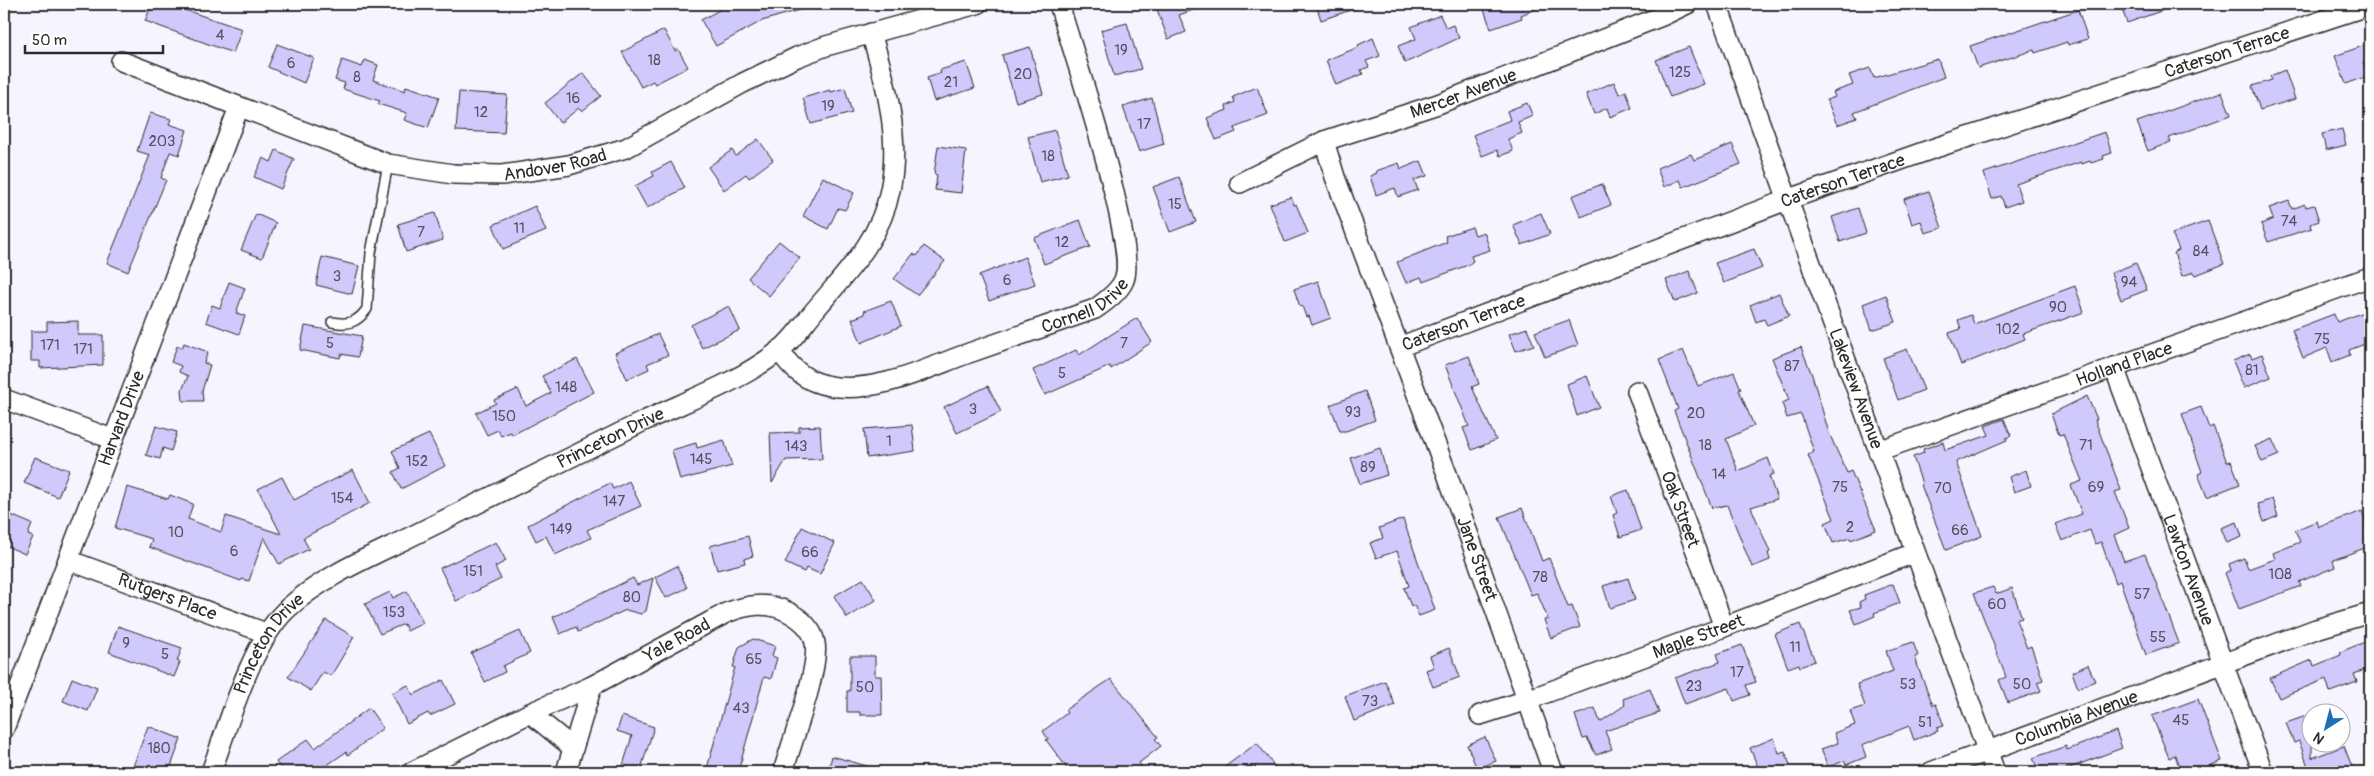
<svg xmlns="http://www.w3.org/2000/svg" width="2374" height="776" font-family="Pangolin,sans-serif">
<rect width="100%" height="100%" fill="#f6f4fe"/>
<filter id="ink" filterUnits="userSpaceOnUse"><feTurbulence type="fractalNoise" baseFrequency=".02" numOctaves="2"/><feDisplacementMap in="SourceGraphic" scale="10" xChannelSelector="R" yChannelSelector="G"/><feConvolveMatrix kernelMatrix="1 2 1 2 8 2 1 2 1" color-interpolation-filters="sRGB"/></filter>
<g filter="url(#ink)">
<path fill="#d0c9fc" stroke="#2b2b2b" d="M152,4H167L242,29L233,53L145,21Z
M730,4H805L806,8L762,21L716,46L701,20Z
M1155,4H1206L1207,5L1179,15L1186,32L1168,39Z
M1316,4H1363V6L1321,20Z
M1482,4H1548L1521,15L1522,18L1491,29Z
M2120,4H2174L2175,6L2127,23Z
M2078,10L2088,39L2068,45L2067,42L2035,53L2034,50L1978,68L1970,46Z
M1440,15L1446,28L1453,25L1459,38L1405,63L1398,46L1416,39L1411,27Z
M1127,23L1141,69L1114,76L1101,30Z
M664,30L675,51L678,49L688,67L655,84L653,81L641,87L622,52Z
M1373,38L1380,56L1366,61L1369,67L1361,70L1363,74L1336,85L1326,60L1359,47L1358,45Z
M277,44L314,58L304,83L268,67Z
M2365,45L2370,59L2363,62L2368,76L2346,84L2335,56Z
M1030,47L1043,94L1016,102L1002,55Z
M1689,47L1704,84L1670,97L1656,60Z
M1938,59L1944,77L1854,112L1857,118L1837,125L1827,100L1835,97L1833,92L1853,85L1849,75L1870,68L1874,78Z
M342,60L362,67L365,60L378,65L373,80L405,91L406,86L439,97L428,128L404,120L407,113L378,104L380,101L343,89L345,83L335,80Z
M966,62L975,88L934,101L927,78L941,73L940,70Z
M2285,70L2295,99L2260,110L2252,86L2272,80L2270,76Z
M583,73L601,96L582,111L579,108L560,123L545,103Z
M1614,82L1619,94L1626,91L1632,108L1610,117L1607,108L1594,114L1586,94Z
M1257,87L1268,115L1234,128L1236,132L1216,140L1207,118L1227,110L1226,106L1235,102L1233,97Z
M845,88L852,113L811,124L803,98L830,90L831,92Z
M459,92L507,95L504,133L456,131Z
M2222,92L2231,115L2169,138L2171,142L2148,151L2137,122Z
M1152,98L1164,144L1139,152L1123,107Z
M1527,103L1533,116L1518,122L1522,133L1508,139L1513,151L1500,156L1497,150L1482,156L1473,135L1510,120L1507,111Z
M150,113L171,119L169,124L187,130L179,155L170,152L161,178L166,180L128,272L107,263L150,155L137,151Z
M2342,129L2346,145L2326,150L2322,134Z
M1055,130L1068,175L1040,182L1028,137Z
M2105,132L2112,153L2103,156L2104,159L2091,163L2090,161L2082,164L2081,162L2016,184L2022,201L2005,207L2001,196L1992,199L1984,173Z
M758,139L773,160L749,178L746,174L724,190L708,167L732,150L736,156Z
M1732,144L1741,164L1683,187L1680,180L1664,187L1657,168L1691,154L1694,160Z
M938,146L966,150L961,193L935,190L937,175L934,174Z
M276,150L294,159L281,189L254,177L263,158L271,162Z
M1421,161L1427,176L1414,180L1418,190L1398,197L1395,188L1376,195L1370,176L1377,173L1376,171L1399,163L1401,169Z
M671,162L685,188L647,208L635,186L654,176L652,172Z
M823,177L854,193L845,210L838,208L828,229L803,216Z
M1179,177L1196,222L1170,232L1153,187Z
M1602,184L1611,205L1581,217L1572,196Z
M1929,191L1942,228L1925,233L1921,221L1912,224L1904,199Z
M1291,197L1294,205L1296,204L1308,233L1285,242L1270,204Z
M2289,201L2292,209L2305,204L2306,207L2314,205L2319,221L2311,224L2312,228L2268,242L2261,224L2273,219L2269,208Z
M535,206L546,231L503,249L493,225Z
M1858,208L1866,233L1840,242L1832,217Z
M435,213L443,240L406,252L398,224Z
M1541,213L1550,234L1522,245L1513,225Z
M256,214L276,223L262,258L241,250Z
M1080,220L1090,247L1044,264L1034,238Z
M2208,221L2224,264L2196,275L2194,272L2182,276L2174,253L2179,250L2172,234Z
M1472,227L1475,235L1484,232L1490,250L1471,256L1473,261L1468,265L1423,282L1421,277L1406,283L1397,262L1447,242L1445,236Z
M779,241L800,258L769,296L748,278Z
M924,246L945,261L917,295L894,279L913,254L917,256Z
M1754,249L1762,268L1724,283L1715,263Z
M322,257L359,266L352,294L316,285Z
M1025,257L1035,284L989,301L979,275Z
M2136,263L2147,290L2121,300L2111,273Z
M1689,271L1698,293L1675,302L1666,280Z
M1318,281L1331,318L1312,325L1309,316L1306,317L1302,306L1300,307L1294,289Z
M229,282L245,288L236,313L245,316L239,334L206,322L212,305L220,308Z
M2075,286L2084,312L2023,334L2025,339L1961,365L1949,333L1961,329L1958,320L1971,315L1974,324Z
M1779,293L1789,316L1767,325L1764,319L1756,322L1750,305Z
M1886,295L1896,322L1872,330L1863,304Z
M891,301L901,326L861,343L852,319L865,314L864,311Z
M729,306L740,330L702,348L691,325Z
M2370,310V342L2349,350L2350,355L2332,362L2327,348L2303,358L2292,330L2334,314L2337,322Z
M1137,318L1152,342L1111,369L1110,366L1045,395L1033,370L1076,350L1079,355Z
M1569,320L1578,345L1545,357L1535,332Z
M78,321V335H103V365L40,368V361H31V331H47V322Z
M305,326L362,336L358,357L341,354L340,358L300,350Z
M1527,328L1534,345L1516,351L1509,334Z
M658,334L668,355L647,364L649,369L627,379L615,353Z
M184,343L208,352L204,363L210,365L202,391L203,401H183L182,390L188,376L179,372L181,366L171,362L177,346L182,348Z
M1801,347L1812,375L1829,433L1847,473L1851,471L1876,530L1851,540L1850,538L1833,543L1825,523L1834,519L1808,455L1814,452L1801,414L1787,418L1782,403L1789,400L1772,358Z
M1907,349L1924,390L1898,400L1883,358Z
M1683,350L1698,386L1734,372L1741,389L1739,390L1754,426L1726,439L1738,471L1768,458L1774,474L1769,476L1777,499L1751,507L1770,552L1768,553L1770,560L1752,567L1727,505L1712,508L1674,411L1678,409L1659,360Z
M2250,354L2252,358L2262,354L2271,377L2244,388L2233,361Z
M1469,356L1479,384L1472,387L1496,440L1472,450L1463,428L1469,426L1445,365Z
M577,359L594,392L512,435L511,432L501,436L498,430L487,435L476,413L496,403L494,400L518,389L526,406L551,393L542,376Z
M1587,376L1599,407L1577,416L1567,384Z
M988,386L1001,412L957,433L944,407Z
M1365,391L1375,420L1346,431H1340L1330,405Z
M2087,396L2097,419L2095,420L2121,490L2115,492L2129,528L2114,535L2124,561L2145,554L2179,643L2146,655L2120,581L2116,583L2101,542L2095,544L2090,530L2062,541L2055,524L2082,514L2071,485L2082,481L2063,434L2059,435L2051,414Z
M2201,407L2209,428L2213,426L2227,462L2231,461L2240,484L2207,497L2198,474L2202,472L2182,414Z
M2004,419L2011,436L2006,438L2007,440L1956,462L1982,536L1946,550L1921,485L1922,484L1913,457L1924,453L1923,449L1943,442L1945,450L1989,435L1985,426Z
M912,425L915,451L867,458L864,429Z
M156,426L177,432L171,451L163,448L160,459L146,455Z
M820,426L822,459L786,460L772,483L770,433L799,432V427Z
M429,434L445,466L401,489L393,472L400,468L392,451Z
M2272,439L2279,455L2262,462L2255,446Z
M724,440L732,466L680,480L672,450L696,443L697,448Z
M1380,448L1387,475L1360,484L1351,458Z
M35,457L69,470L58,497L24,483Z
M353,470L370,503L303,538L309,549L279,564L264,537L249,581L242,579L241,581L149,547L152,539L115,528L127,487L168,499L170,495L193,504L188,519L221,532L226,516L281,534L258,489L282,477L294,500Z
M2026,470L2031,486L2014,492L2009,477Z
M629,481L641,506L587,530L591,538L555,555L546,536L536,541L528,525L610,483L613,489Z
M1628,490L1641,530L1620,537L1613,515L1617,513L1611,496Z
M2272,499L2278,516L2264,522L2258,504Z
M1522,508L1542,561L1549,558L1568,607L1572,606L1580,627L1551,638L1544,620L1548,619L1537,593L1531,595L1499,517Z
M2362,511L2370,534V546L2333,560L2335,567L2299,582L2301,586L2239,609L2225,573L2231,570L2229,564L2244,558L2248,569L2275,559L2273,553L2300,542L2295,530L2317,521L2319,527Z
M4,512L32,524L28,535L33,537L25,554L4,545Z
M1403,519L1435,610L1419,616L1414,605L1411,606L1404,588L1409,586L1397,551L1376,558L1370,543L1383,538L1379,528Z
M2237,522L2242,537L2227,543L2221,528Z
M802,527L835,543L820,574L806,568L804,572L785,563Z
M748,536L753,556L744,559L745,563L717,570L710,546Z
M496,542L506,561L495,567L501,579L456,601L440,568Z
M677,566L687,588L666,598L655,577Z
M633,578L637,585L653,578L646,611L641,614L626,610L578,632L576,627L560,634L553,617Z
M1628,578L1635,600L1610,608L1603,586Z
M863,579L876,600L847,618L834,596Z
M1893,584L1900,603L1874,613L1875,616L1856,624L1850,610L1861,607L1859,602L1865,599L1864,595Z
M1993,587L1996,594L2012,588L2022,618L2016,620L2027,648L2031,646L2043,680L2037,682L2041,691L2008,703L1999,680L2006,677L1974,593Z
M407,591L423,623L407,631L404,624L380,634L365,604L390,592L393,598Z
M326,620L354,637L331,676L323,672L311,691L288,677Z
M1800,624L1815,661L1800,667L1799,664L1788,668L1775,634Z
M118,626L182,648L177,661L180,662L174,677L109,652Z
M520,631L530,653L503,666L505,672L485,682L471,653Z
M753,639L775,646L772,656L777,658L771,679L764,677L738,772H706L735,667H733L739,647Z
M2370,640V668L2354,674L2357,682L2330,692L2326,679L2279,698L2270,678L2312,660L2314,666L2341,655L2340,652Z
M1913,642L1918,656L1915,657L1919,670L1933,705L1936,704L1944,726L1937,728L1938,731L1914,740L1909,726L1862,745L1866,757L1846,765L1844,761L1828,767L1821,749L1838,743L1834,733L1855,725L1850,711L1865,706L1857,684L1893,671L1886,651Z
M1742,645L1756,682L1746,685L1750,695L1734,701L1729,688L1685,704L1675,678L1720,662L1717,654Z
M1449,648L1460,677L1433,687L1426,670L1434,667L1430,656Z
M850,656H875V676H881L882,715H860V712H847V691H850Z
M2088,665L2095,681L2078,688L2072,672Z
M72,678L97,688L88,711L63,701Z
M1111,679L1158,737L1155,739L1161,746L1139,763L1145,772H1070L1046,740L1048,739L1043,731L1067,713L1065,710Z
M443,680L455,704L430,716L428,713L407,724L392,693L408,685L413,695Z
M1385,681L1395,705L1354,721L1345,696Z
M1650,689L1659,713L1605,731L1612,749L1596,755L1587,738L1583,739L1575,715L1595,708L1600,722L1625,705L1623,699Z
M2198,699L2222,761L2193,772H2187L2185,767L2180,769L2175,755L2169,758L2152,716Z
M369,708L383,728L348,755L346,752L317,772H284L276,762L308,739L315,748Z
M2312,714V758L2344,746L2354,772H2310L2299,741L2294,743L2286,723Z
M622,716L654,727L640,772H621L632,736L617,731Z
M148,726L181,739L169,772H131Z
M2116,731L2122,748L2059,772H2039L2033,758L2066,746L2067,750Z
M1485,737L1496,761L1477,769L1467,745Z
M1774,738L1779,753L1785,751L1790,765L1785,767L1787,772H1760L1750,748Z
M1257,743L1279,772H1218Z
M832,756L874,768L873,772H828Z"/>
<g fill="none" stroke-linecap="round" stroke-linejoin="round">
<g stroke="#2b2b2b" stroke-width="12">
<path id="lane" d="M332,322C348,325 357,323 367,309L371,253L388,164"/>
</g>
<g stroke="#2b2b2b" stroke-width="22">
<g id="street">
<path id="s1" d="M1717,4L1995,772"/>
<path id="s2" d="M121,61L388,164L453,174L502,175L569,165L626,148L743,83L797,57L826,46L977,4"/>
<path id="s3" d="M1324,141L1335,177L1447,474L1553,772"/>
<path id="s4" d="M1240,183L1324,141L1438,104L1662,16L1687,4"/>
<path id="s5" d="M1399,347L1787,200L1932,149L2370,5"/>
<path id="s6" d="M779,350C792,370 807,382 830,386C876,394 927,368 969,353C1011,338 1053,324 1095,309C1105,302 1119,292 1124,280C1139,247 1072,49 1059,4"/>
<path id="s7" d="M2114,367L2263,772"/>
<path id="s8" d="M1637,391L1724,627"/>
<path d="M4,399L112,439"/>
<path id="s9" d="M1878,451L2370,277"/>
<path id="s10" d="M68,560L266,633"/>
<path d="M530,713L573,748"/>
<path id="s11" d="M1480,715L1527,700L1724,627L1914,553"/>
<path id="s12" d="M4,729L239,107"/>
<path id="s13" d="M211,772C229,724 250,644 287,609C325,574 375,555 420,532C494,496 568,458 642,422C688,400 738,383 779,351C793,340 804,323 815,310C846,273 881,239 890,190C901,139 886,82 871,33"/>
<path id="s14" d="M412,772L530,713L592,686L726,613C747,605 767,601 788,612C800,618 813,629 815,643C820,668 791,744 783,772"/>
<path d="M566,772L592,686"/>
<path id="s15" d="M1931,772L2316,629L2370,613"/>
</g>
</g>
<use href="#lane" stroke="#fff" stroke-width="9"/>
<use href="#street" stroke="#fff" stroke-width="19"/>
</g>
</g>
<g text-anchor="middle" dominant-baseline="central" stroke-width="5" stroke-linejoin="round" paint-order="stroke">
<g font-size="15" fill="#54525f">
<text x="220" y="35">4</text>
<text x="1121" y="50">19</text>
<text x="654" y="60">18</text>
<text x="291" y="63">6</text>
<text x="1680" y="72">125</text>
<text x="1023" y="74">20</text>
<text x="357" y="77">8</text>
<text x="951" y="82">21</text>
<text x="573" y="98">16</text>
<text x="828" y="106">19</text>
<text x="481" y="112">12</text>
<text x="1144" y="124">17</text>
<text x="162" y="141">203</text>
<text x="1048" y="156">18</text>
<text x="1175" y="204">15</text>
<text x="2289" y="221">74</text>
<text x="519" y="228">11</text>
<text x="421" y="232">7</text>
<text x="1062" y="242">12</text>
<text x="2201" y="251">84</text>
<text x="337" y="276">3</text>
<text x="1007" y="280">6</text>
<text x="2129" y="282">94</text>
<text x="2058" y="307">90</text>
<text x="2008" y="329">102</text>
<text x="2322" y="339">75</text>
<text x="330" y="343">5</text>
<text x="1124" y="343">7</text>
<text x="50" y="345">171</text>
<text x="83" y="349">171</text>
<text x="1792" y="366">87</text>
<text x="2252" y="370">81</text>
<text x="1062" y="373">5</text>
<text x="566" y="387">148</text>
<text x="973" y="409">3</text>
<text x="1353" y="412">93</text>
<text x="1696" y="413">20</text>
<text x="504" y="416">150</text>
<text x="889" y="441">1</text>
<text x="1705" y="445">18</text>
<text x="2086" y="445">71</text>
<text x="796" y="446">143</text>
<text x="701" y="459">145</text>
<text x="417" y="461">152</text>
<text x="1368" y="467">89</text>
<text x="1719" y="474">14</text>
<text x="1840" y="487">75</text>
<text x="2096" y="487">69</text>
<text x="1943" y="488">70</text>
<text x="342" y="498">154</text>
<text x="614" y="501">147</text>
<text x="1850" y="527">2</text>
<text x="561" y="529">149</text>
<text x="1960" y="530">66</text>
<text x="176" y="532">10</text>
<text x="234" y="551">6</text>
<text x="810" y="552">66</text>
<text x="473" y="571">151</text>
<text x="2280" y="574">108</text>
<text x="1540" y="577">78</text>
<text x="2142" y="594">57</text>
<text x="632" y="597">80</text>
<text x="1997" y="604">60</text>
<text x="394" y="612">153</text>
<text x="2158" y="637">55</text>
<text x="126" y="643">9</text>
<text x="1795" y="647">11</text>
<text x="165" y="654">5</text>
<text x="754" y="659">65</text>
<text x="1737" y="672">17</text>
<text x="1908" y="684">53</text>
<text x="2022" y="684">50</text>
<text x="1694" y="686">23</text>
<text x="865" y="687">50</text>
<text x="1370" y="701">73</text>
<text x="741" y="708">43</text>
<text x="2181" y="720">45</text>
<text x="1925" y="722">51</text>
<text x="159" y="748">180</text>
</g>
<g font-size="18" fill="#2b2b2b" stroke="#fff">
<text stroke="none"><textPath href="#s5" startOffset="879">Caterson Terrace</textPath></text>
<text stroke="none"><textPath href="#s4" startOffset="241">Mercer Avenue</textPath></text>
<text stroke="none"><textPath href="#s2" startOffset="455">Andover Road</textPath></text>
<text stroke="none"><textPath href="#s5" startOffset="474">Caterson Terrace</textPath></text>
<text stroke="none"><textPath href="#s6" startOffset="335">Cornell Drive</textPath></text>
<text stroke="none"><textPath href="#s5" startOffset="69">Caterson Terrace</textPath></text>
<text stroke="none"><textPath href="#s9" startOffset="261">Holland Place</textPath></text>
<text stroke="none"><textPath href="#s1" startOffset="409">Lakeview Avenue</textPath></text>
<text stroke="none"><textPath href="#s12" startOffset="332">Harvard Drive</textPath></text>
<text stroke="none"><textPath href="#s13" startOffset="548">Princeton Drive</textPath></text>
<text stroke="none"><textPath href="#s8" startOffset="126">Oak Street</textPath></text>
<text stroke="none"><textPath href="#s3" startOffset="445">Jane Street</textPath></text>
<text stroke="none"><textPath href="#s7" startOffset="216">Lawton Avenue</textPath></text>
<text stroke="none"><textPath href="#s10" startOffset="106">Rutgers Place</textPath></text>
<text stroke="none"><textPath href="#s11" startOffset="232">Maple Street</textPath></text>
<text stroke="none"><textPath href="#s14" startOffset="296">Yale Road</textPath></text>
<text stroke="none"><textPath href="#s13" startOffset="142">Princeton Drive</textPath></text>
<text stroke="none"><textPath href="#s15" startOffset="155">Columbia Avenue</textPath></text>
</g>
</g>
<rect width="2374" height="776" fill="none" stroke="#fff" stroke-width="20"/>
<rect x="10" y="10" width="2354" height="756" fill="none" stroke="#2b2b2b" stroke-width="2" filter="url(#ink)"/>
<g transform="translate(2326 728) rotate(216)"><circle r="24" fill="#ffffff" stroke="#aaaaaa"/>
<path d="M0-4L9 19L0 12L-9 19Z" fill="#1f6fb2"/>
<text y="-8" font-size="14" font-weight="bold" text-anchor="middle" fill="#2b2b2b">N</text>
</g>
<path d="M25 45v8h138v-8" fill="none" stroke="#2b2b2b" stroke-width="2.5"/>
<text x="32" y="45" font-size="15" fill="#2b2b2b" stroke="#ffffff" stroke-width="4" paint-order="stroke">50 m</text>
</svg>
